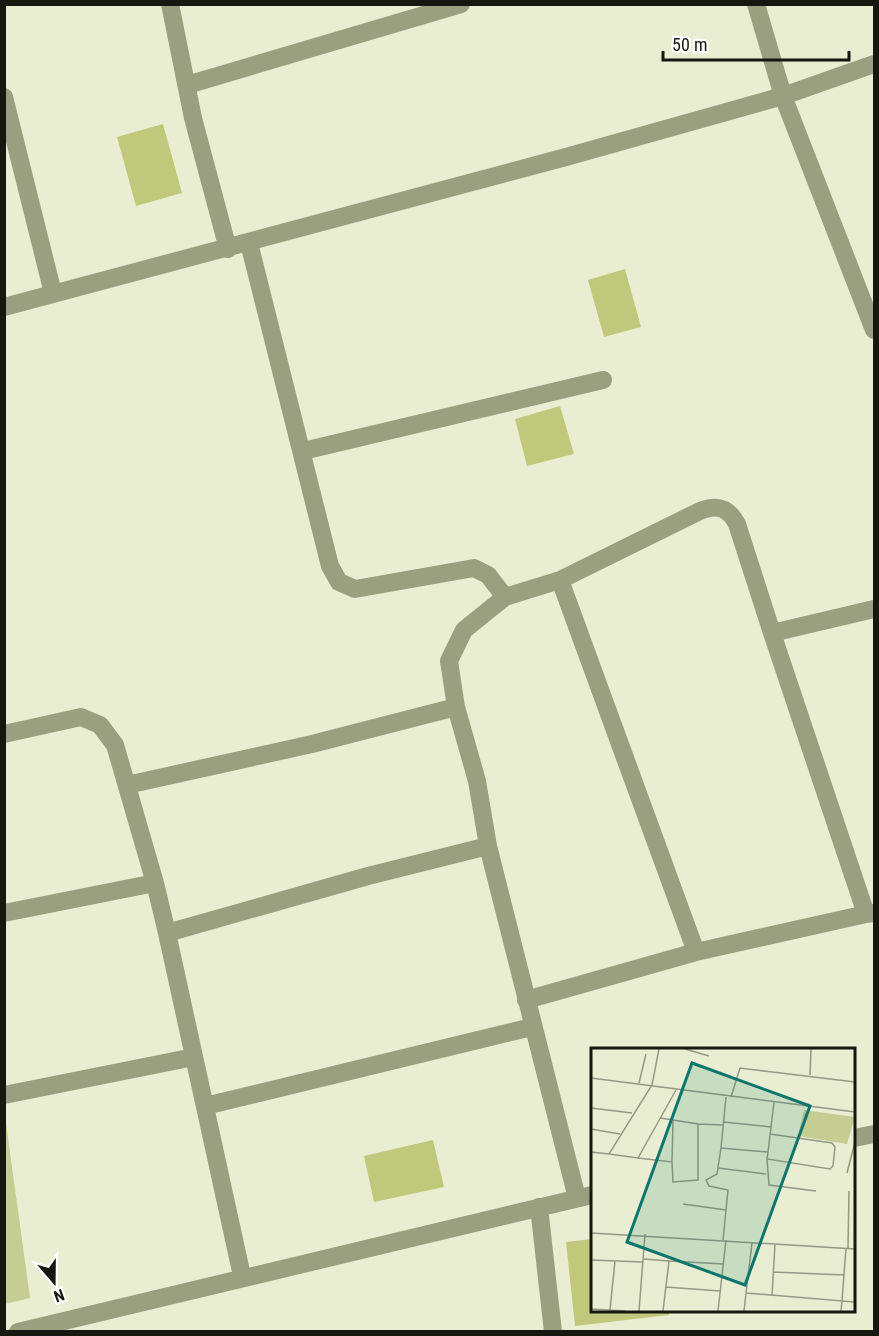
<svg xmlns="http://www.w3.org/2000/svg" width="879" height="1336" font-family="'Roboto Condensed',sans-serif">
<rect width="100%" height="100%" fill="#e9eed2"/>
<path fill="#c5cd92" d="M5,1116L30,1298L5,1304H4Z"/>
<path fill="#c0c97b" d="M163,124L182,193L136,206L117,137Z
M625,269L641,327L604,337L588,280Z
M560,406L574,454L527,466L515,419Z
M433,1140L444,1187L374,1202L364,1156Z
M592,1239V1310H669V1315L575,1326L566,1242Z"/>
<g fill="none" stroke-linecap="round" stroke-linejoin="round">
<path stroke="#9a9f7f" stroke-width="18" d="M170,4L193,118L228,249
M756,4L783,96L874,330
M187,85L461,4
M4,97L53,293
M4,307L566,157L783,96L874,64
M303,451L603,380
M505,597L560,580
M874,609L772,633L866,914L874,913
M772,633L737,524C728,507 717,504 700,511L560,580L696,952L866,914
M4,734L81,717L100,725L115,745L155,883
M127,785L312,744L456,707
M488,846L577,1198
M4,913L155,883L167,933L368,876L488,846L477,781L456,707L449,661L464,630L505,597L488,575L474,568L355,589L339,582L330,566L249,243
M167,933L242,1276
M526,1000L696,952
M4,1095L194,1057
M205,1106L532,1027
M854,1138L874,1134
M539,1207L553,1332
M18,1332L592,1195"/>
</g>
<g transform="translate(591 1048)">
<rect width="264" height="264" fill="#e9eed2"/>
<path d="M213,62L264,69L256,96L207,88Z" fill="#c5cd92"/>
<path fill="none" stroke="#959884" stroke-width="1.5" d="M94,1L118,8M219,27L220,1M0,30L264,64M48,35L55,6M140,49L149,20L264,34M0,60L41,65M133,74L180,79M107,76L132,77M0,81L29,86M130,100L135,49M0,104L18,106L61,37L68,1M177,104L183,54M18,106L47,110L85,42M47,110L81,114L82,72L69,70M176,111L178,137L225,143M81,114L82,134L107,132V76L82,72M127,120L175,126M256,125L264,94M92,156L135,162M0,185L264,201M132,192L137,142L118,138L115,132L126,126L130,100L177,104L176,111L239,121L242,118L244,99L241,95L179,86M161,195L155,245L251,253L255,200M257,200L258,143M52,211L78,213L72,263M0,212L52,214M78,213L133,216M182,224L253,227M75,239L129,243M181,248L184,196M0,261L34,263M19,262L24,213M48,263L54,186M127,263L135,192M153,263L155,245M250,263L251,253L264,254"/>
<path fill="#0f766e" fill-opacity="0.15" stroke="#0f766e" stroke-width="3" d="M101,15L219,58L154,237L36,194Z"/>
<rect width="264" height="264" fill="none" stroke="#16170e" stroke-width="3"/>
</g>
<rect width="879" height="1336" fill="none" stroke="#16170e" stroke-width="12"/>
<g transform="translate(54 1282) rotate(160)" stroke="#ffffff" stroke-width="4.5" paint-order="stroke">
<path d="M0-4.5L10 22L0 15L-10 22Z" fill="#16170e"/>
<text y="-9" font-size="16" font-weight="bold" text-anchor="middle" fill="#16170e">N</text>
</g>
<path d="M663 51v9h186v-9" fill="none" stroke="#16170e" stroke-width="3"/>
<text x="672" y="51" font-size="18" fill="#16170e" stroke="#ffffff" stroke-width="4.5" paint-order="stroke">50 m</text>
</svg>
